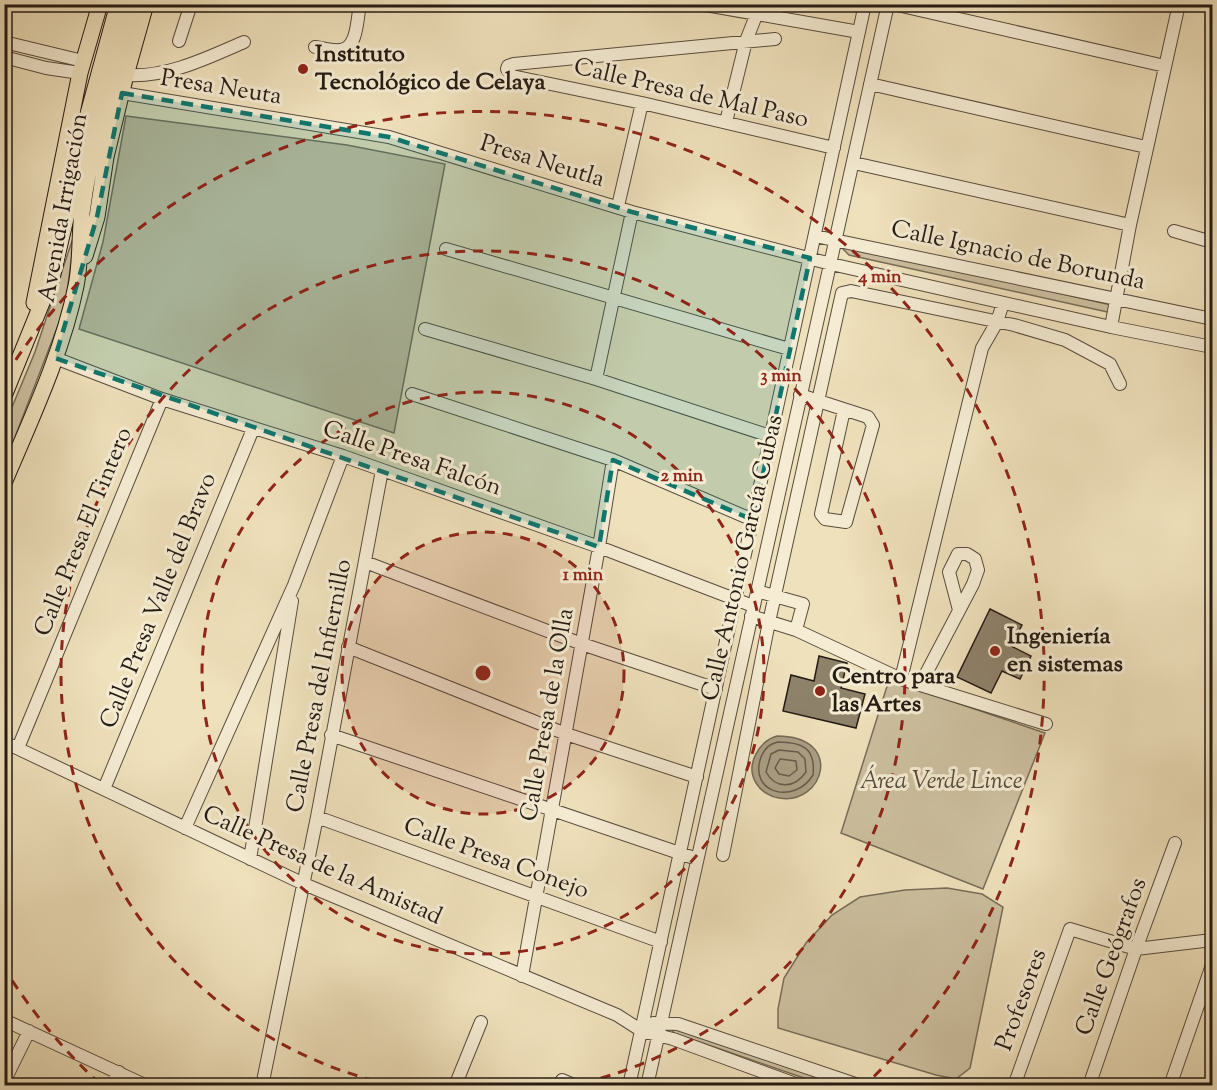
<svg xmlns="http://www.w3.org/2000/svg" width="1217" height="1090" font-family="'Sorts Mill Goudy',serif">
<rect width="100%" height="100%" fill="#efe1bc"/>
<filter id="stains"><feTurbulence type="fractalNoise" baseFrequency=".00333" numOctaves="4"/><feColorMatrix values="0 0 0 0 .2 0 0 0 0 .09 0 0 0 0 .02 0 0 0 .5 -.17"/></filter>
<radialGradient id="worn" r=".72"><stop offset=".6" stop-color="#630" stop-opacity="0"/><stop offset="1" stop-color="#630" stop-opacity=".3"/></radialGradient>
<path fill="#ccbf9f" stroke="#786d59" stroke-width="1.5" d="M126,116L347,145L445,164L394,433L79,329L103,242Z
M75,232L65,307L5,463V424L35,352Z
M850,246L1111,305L1112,313L849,255L843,249Z
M889,680L1045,733L983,889L841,833Z
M947,888L982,894L1003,907L970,1068L956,1079L936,1075L778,1028V1009L784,978L806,943L832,915L860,897L905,890Z
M676,1027L844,1085H824L674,1033L671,1029Z"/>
<path fill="#aa9e83" stroke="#746a56" stroke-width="1.5" d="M777,736C845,736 824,806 779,798C770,797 761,791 756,783C745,765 759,741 777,736Z"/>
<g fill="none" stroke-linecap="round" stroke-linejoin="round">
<path stroke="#675c4b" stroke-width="1.5" d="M778,742C802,742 816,748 813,775C795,805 748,794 761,757C765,748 769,744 778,742Z
M779,750L798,752L805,759L806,772C795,788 776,790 766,772L771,754Z
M780,759L796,761L797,770L789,776L779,774L775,768Z"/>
</g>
<path fill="#8e826b" stroke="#241b13" stroke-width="1.5" d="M990,609L1022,625L1011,646L1031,656L1020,679L1002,671L991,693L957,677Z
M819,656L847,663L841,688L865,694L856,728L783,711L791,675L814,681Z"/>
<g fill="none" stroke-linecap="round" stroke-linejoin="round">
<g stroke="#574c3d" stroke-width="14">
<path id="minor" d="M700,4L859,32
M893,4L1165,66
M775,39L514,64L508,66L507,69L512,76L642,103L834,148
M179,41L191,4
M4,42L83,61
M315,47C323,48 332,51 340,50C358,49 357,18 360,4
M4,57L46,68L80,73
M126,75C167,78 207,58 244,42
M870,84L1146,147
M122,93L389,137L632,212L831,264L1111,327L1212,347
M726,122L746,41L757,13
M854,163L1130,225
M618,206L642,103
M1174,231L1212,242
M815,236L1212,319
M446,249L789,349
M1111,327L1130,225L1179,4
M425,329L596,379L770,436
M55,358L162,399L343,456L599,547L753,606
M596,379L632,212
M412,394L613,460L753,520
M800,395L868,417L873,425L846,522L825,519L821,514L844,410
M365,562L582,644L716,689
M757,591L803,604L796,630
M751,616L796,630L901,679L1046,724
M348,647L566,734L697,777
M901,679L982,348L997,322L1003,303
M920,685L973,584L978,570L975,559L967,554H958L949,572L959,610
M331,735L697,859
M4,742L304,884L617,1015L642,1031L673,1039L801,1086
M18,748L162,399
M104,789L253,429
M317,817L661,942
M185,828L294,585L343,456
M723,855L769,622L842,293L851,291L1014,325L1065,340L1110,364L1120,384
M250,859L292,601
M522,976L599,547L613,460
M4,1020L147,1086
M653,1023L678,1024L861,1086
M4,1082L29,1031
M112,1086L119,1072
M262,1086L317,817L382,470
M455,1086L481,1022
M560,1086L562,1080L576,1086
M629,1086L865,4
M647,1086L888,4
M1014,1086L1070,929L1136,949L1212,940
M1089,1086L1136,949L1175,843
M1170,1086L1212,965"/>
</g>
<g stroke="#241b13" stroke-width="17">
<path id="major" d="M85,256L97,217L106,157L126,75L146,4
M34,303L80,73L100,4
M4,396L52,278L67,214L77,154L118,4
M4,483C31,419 62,354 76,286C81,262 79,237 82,213C91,142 113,72 133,4"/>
</g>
<use href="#minor" stroke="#f5ecd3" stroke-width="12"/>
<use href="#major" stroke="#efe1bc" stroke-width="15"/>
</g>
<path fill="#0f766e" fill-opacity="0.2" stroke="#0f766e" stroke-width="4.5" stroke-dasharray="12 8" stroke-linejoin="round" d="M122,93L389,137L632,212L810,258L753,520L613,460L599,547L55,358L97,217Z"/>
<circle cx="483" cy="673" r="141" fill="#8f2418" fill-opacity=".12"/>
<g fill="none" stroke="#8f2418" stroke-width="3" stroke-dasharray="10 8">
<circle cx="483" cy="673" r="141"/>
<circle cx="483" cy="673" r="281"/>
<path d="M392 1085A422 422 0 1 1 574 1085"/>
<path d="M100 1084A562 562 0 0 1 6 971M6 375A562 562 0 1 1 866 1084"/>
</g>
<g fill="#8f2418" stroke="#f5ecd3" stroke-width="2">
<circle cx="303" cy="69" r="6"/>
<circle cx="995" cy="651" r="6"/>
<circle cx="820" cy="691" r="6"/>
</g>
<g text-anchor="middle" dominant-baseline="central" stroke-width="6" stroke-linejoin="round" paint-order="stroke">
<g font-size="24" font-weight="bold" fill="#241b13" stroke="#f5ecd3" text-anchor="start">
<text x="315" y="55">Instituto<tspan x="315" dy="28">Tecnológico de Celaya</tspan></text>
<text x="1007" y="637">Ingeniería<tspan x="1007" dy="28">en sistemas</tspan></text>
<text x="832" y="677">Centro para<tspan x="832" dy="28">las Artes</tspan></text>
</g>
<g font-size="24" fill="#241b13" stroke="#f5ecd3">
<text transform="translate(221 88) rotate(9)">Presa Neuta</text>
<text transform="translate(691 94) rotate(13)">Calle Presa de Mal Paso</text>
<text transform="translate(542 162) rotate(17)">Presa Neutla</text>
<text transform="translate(64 208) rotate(-80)">Avenida Irrigación</text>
<text transform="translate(1018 256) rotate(12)">Calle Ignacio de Borunda</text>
<text transform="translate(412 459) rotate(19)">Calle Presa Falcón</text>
<text transform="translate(84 532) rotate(-68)">Calle Presa El Tintero</text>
<text transform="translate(743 558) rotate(-77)">Calle Antonio García Cubas</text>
<text transform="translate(159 601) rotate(-68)">Calle Presa Valle del Bravo</text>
<text transform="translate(320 686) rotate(-79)">Calle Presa del Infiernillo</text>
<text transform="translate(548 715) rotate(-80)">Calle Presa de la Olla</text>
<text transform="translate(496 859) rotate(20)">Calle Presa Conejo</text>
<text transform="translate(322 866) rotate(24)">Calle Presa de la Amistad</text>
<text transform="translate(1112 957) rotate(-70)">Calle Geógrafos</text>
<text transform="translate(1022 1000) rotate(-70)">Profesores</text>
</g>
<g font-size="24" font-style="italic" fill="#564c3d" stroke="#f5ecd3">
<text x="941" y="782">Área Verde Lince</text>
</g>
</g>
<circle cx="483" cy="673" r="9" fill="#8f2418" stroke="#f5ecd3" stroke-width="3"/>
<g font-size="18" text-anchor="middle" font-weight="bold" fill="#8f2418" stroke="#f5ecd3" stroke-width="6" stroke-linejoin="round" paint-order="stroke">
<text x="880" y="282">4 min</text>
<text x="781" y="381">3 min</text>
<text x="682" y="481">2 min</text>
<text x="583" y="580">1 min</text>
</g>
<rect width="1217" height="1090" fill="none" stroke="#efe1bc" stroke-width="24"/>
<rect x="6" y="6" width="1205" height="1078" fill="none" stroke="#241b13" stroke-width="3"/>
<rect x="12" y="12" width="1193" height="1066" fill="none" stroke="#241b13" stroke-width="1.5"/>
<rect width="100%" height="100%" filter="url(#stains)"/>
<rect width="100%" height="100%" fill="url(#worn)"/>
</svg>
